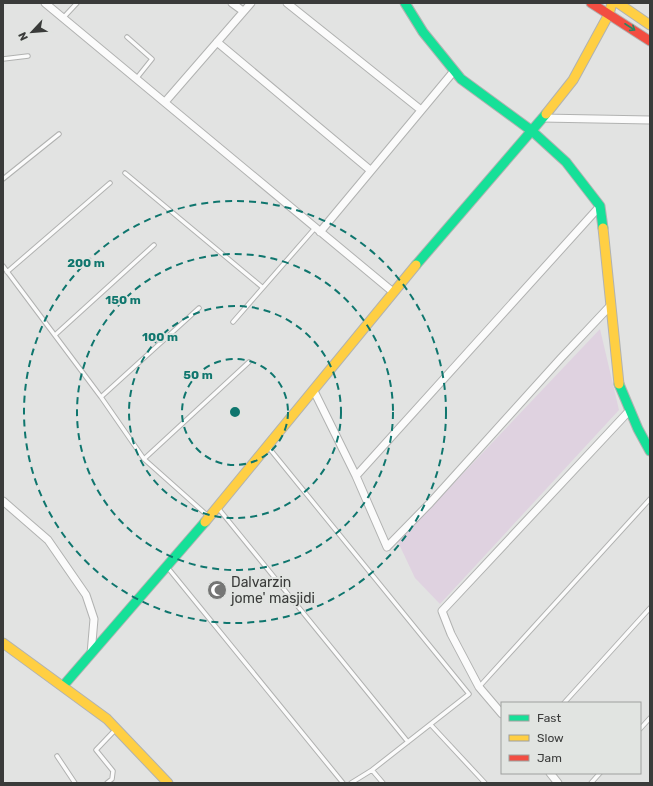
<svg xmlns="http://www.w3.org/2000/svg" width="653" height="786" font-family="Rubik,sans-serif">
<rect width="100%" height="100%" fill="#e2e3e2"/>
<path fill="#dfd2e0" d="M600,329L619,410L440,604L415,578L398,542Z"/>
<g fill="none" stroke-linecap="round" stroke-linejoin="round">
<g stroke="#b1b2b1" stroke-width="5.5">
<path id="lane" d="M63,18L77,3
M127,37L152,59L136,79
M3,59L28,56
M125,173L262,287
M3,179L59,134
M3,266L101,397L144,459L208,516
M7,272L110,183
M233,322L315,228
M55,335L154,245
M101,397L199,308
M269,448L469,694L372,770L351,783
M144,459L249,362
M218,508L408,742
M168,568L343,783
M479,687L650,499
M564,703L650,608
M431,725L485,783
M640,729L650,718
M57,756L75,783
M372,770L383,783
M107,783L112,779L113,771L96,750L116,729
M591,783L600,773"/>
</g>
<g stroke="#b1b2b1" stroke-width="9">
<path id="street" d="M45,3L393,292
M232,3L243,11
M287,3L421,110
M217,42L370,170
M165,102L251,3
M542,118L650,120
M320,232L454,71
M314,391L356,476L387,547L430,503L561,358L610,306
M356,476L600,206
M3,501L48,540L86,595L94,619L91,654
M502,714L479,687L451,634L442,611L630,410
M550,773L558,783"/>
</g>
<g stroke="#b1b2b1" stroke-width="11">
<path id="fast" d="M405,3L423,32L461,79L532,131L566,162L600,206L603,228
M416,265L546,114
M619,384L638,429L650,451
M63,686L205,522"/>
</g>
<g stroke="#b1b2b1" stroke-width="11">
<path id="slow" d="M618,3L650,25
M546,114L573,80L609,14L612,3
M603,228L619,384
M205,522L416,265
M3,643L107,719L168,783"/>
</g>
<g stroke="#b1b2b1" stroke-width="11">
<path id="jam" d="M591,3L650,41"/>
</g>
<use href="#lane" stroke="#fbfbfb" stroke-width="3.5"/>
<use href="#street" stroke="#fbfbfb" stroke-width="7"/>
<use href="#fast" stroke="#16e098" stroke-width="9"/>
<use href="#slow" stroke="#ffcf43" stroke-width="9"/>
<use href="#jam" stroke="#f24e42" stroke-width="9"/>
</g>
<defs><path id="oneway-shaft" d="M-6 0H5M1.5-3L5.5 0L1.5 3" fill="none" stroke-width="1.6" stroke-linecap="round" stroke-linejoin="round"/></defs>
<use stroke="#2a8564" href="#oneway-shaft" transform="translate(630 27) rotate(33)"/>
<g fill="none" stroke="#0f766e" stroke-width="2" stroke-dasharray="7 5">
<circle cx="235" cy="412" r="53"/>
<circle cx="235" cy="412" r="106"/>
<circle cx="235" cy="412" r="158"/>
<circle cx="235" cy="412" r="211"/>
</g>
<defs>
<g id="mosque-disc" transform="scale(1)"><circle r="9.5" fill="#757675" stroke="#e1e4e1"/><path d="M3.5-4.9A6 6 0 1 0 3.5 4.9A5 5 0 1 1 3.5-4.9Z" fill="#fff"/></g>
</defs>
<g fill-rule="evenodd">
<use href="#mosque-disc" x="217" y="590"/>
</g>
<g text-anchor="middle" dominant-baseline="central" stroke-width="4" stroke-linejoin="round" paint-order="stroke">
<g font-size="14" fill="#3a3b3a" stroke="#e1e4e1" text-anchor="start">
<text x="231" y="582">Dalvarzin<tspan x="231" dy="16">jome' masjidi</tspan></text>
</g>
</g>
<circle cx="235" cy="412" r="6" fill="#0f766e" stroke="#e1e4e1" stroke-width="2"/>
<g font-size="12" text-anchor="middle" font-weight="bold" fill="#0f766e" stroke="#e1e4e1" stroke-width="4" stroke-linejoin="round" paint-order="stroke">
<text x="86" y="267">200 m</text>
<text x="123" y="304">150 m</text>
<text x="160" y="341">100 m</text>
<text x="198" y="379">50 m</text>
</g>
<rect width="653" height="786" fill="none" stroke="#3a3b3a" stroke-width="8"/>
<rect x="501" y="702" width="140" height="72" fill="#e1e4e1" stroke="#9ea09e"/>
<rect x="509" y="715" width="20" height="6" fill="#16e098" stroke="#9ea09e"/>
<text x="537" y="722" font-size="12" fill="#3a3b3a">Fast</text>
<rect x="509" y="735" width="20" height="6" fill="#ffcf43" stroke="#9ea09e"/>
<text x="537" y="742" font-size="12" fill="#3a3b3a">Slow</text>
<rect x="509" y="755" width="20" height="6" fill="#f24e42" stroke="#9ea09e"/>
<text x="537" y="762" font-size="12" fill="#3a3b3a">Jam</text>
<g transform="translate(32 32) rotate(244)" stroke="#e1e4e1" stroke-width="3" paint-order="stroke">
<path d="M0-3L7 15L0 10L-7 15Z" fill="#3a3b3a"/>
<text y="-6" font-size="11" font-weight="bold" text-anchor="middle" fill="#3a3b3a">N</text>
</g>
</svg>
